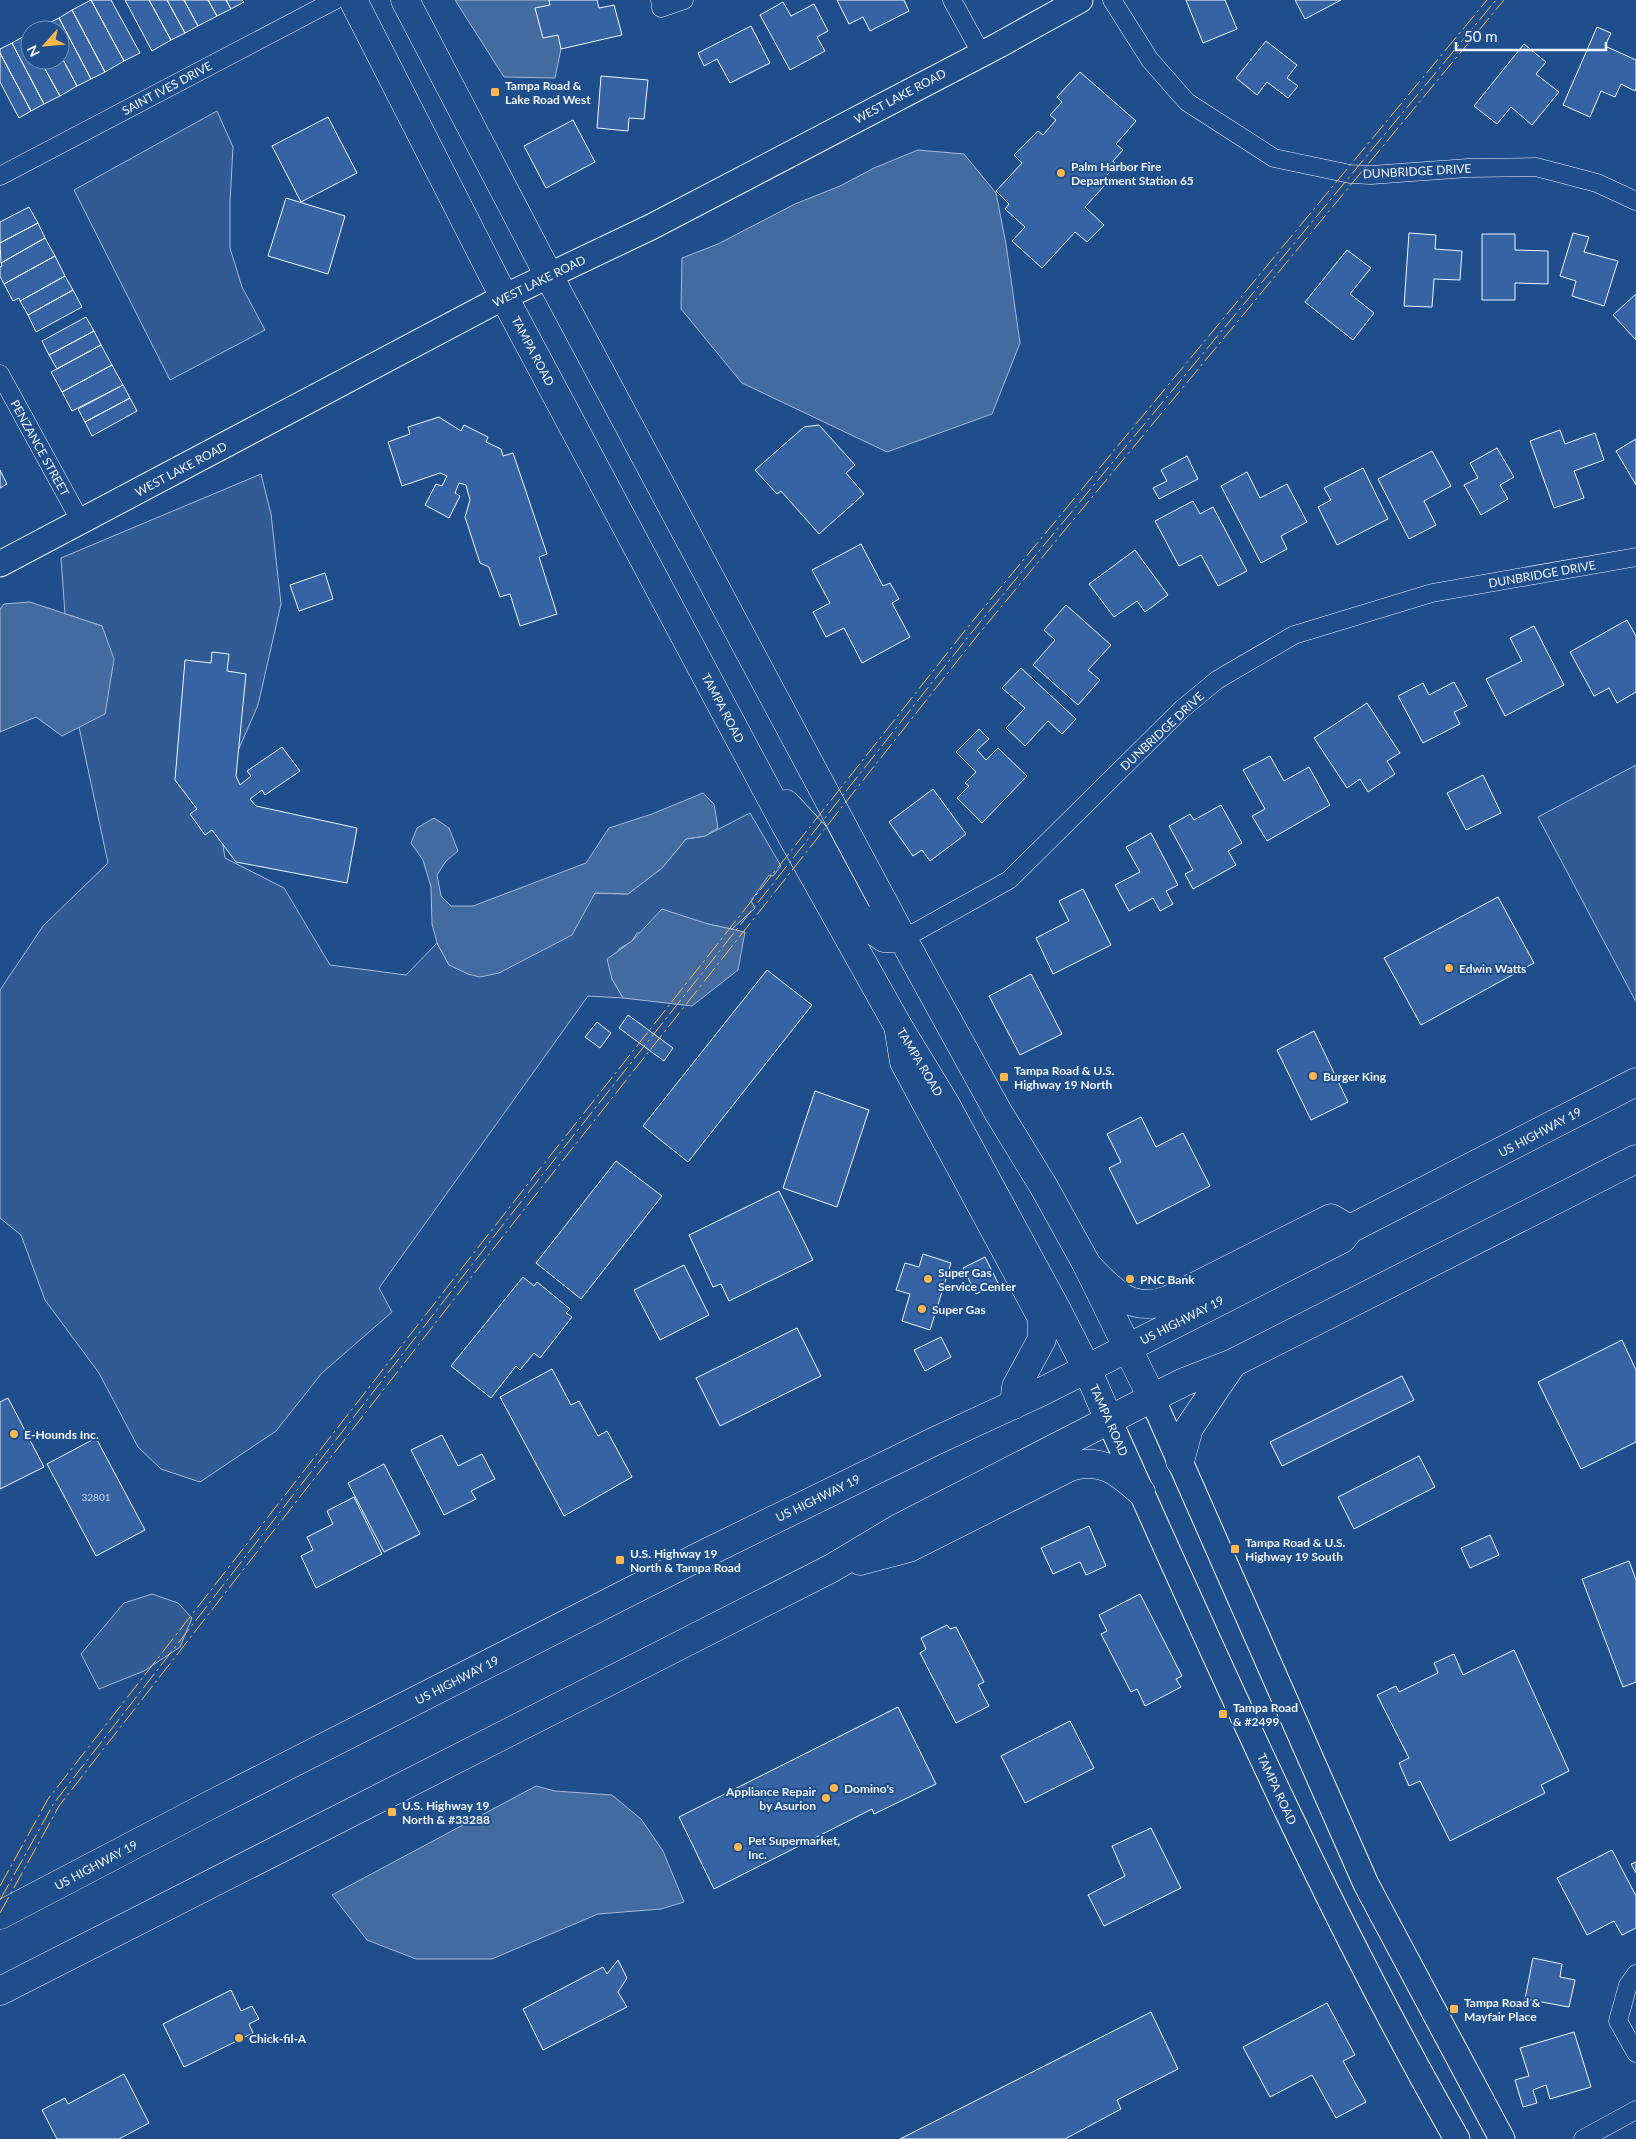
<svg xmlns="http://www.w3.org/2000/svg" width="1636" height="2139" font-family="Lato,sans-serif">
<rect width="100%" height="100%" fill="#1f4e8c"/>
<path fill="#305b95" stroke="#a8bbd7" d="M217,111L233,147L230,202V248L242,287L265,330L170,380L74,190Z
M261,474L271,514L281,604L258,705L216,801L225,858L284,888L330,965L406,975L437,943L449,965L584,909L595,893L628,894L662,868L686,839L705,836L750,813L781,866L773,876L769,875L751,901L755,908L732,929L708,924L637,933L632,941L619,949L612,979L623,998L588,996L379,1288L392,1312L322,1373L276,1431L200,1482L161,1469L138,1447L99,1373L45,1300L21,1235L0,1218V990L43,926L108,863L79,727L105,713L102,626L65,614L61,558Z
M1636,765V1002L1538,817Z
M152,1594L178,1603L192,1618L180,1647L144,1671L99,1689L81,1654L124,1603Z"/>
<path fill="#446ba0" stroke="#a8bbd7" d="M455,0H556L564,34L555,78L504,77Z
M918,150L964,154L996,193L1006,244L1020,343L992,414L887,452L742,383L681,309L682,258L718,244L795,204L840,186L874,168Z
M30,602L102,626L114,659L105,714L62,736L36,717L0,732V609L4,604Z
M703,793L714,804L718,828L705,836L686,839L662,868L628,894L595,893L572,935L499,973L480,977L468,974L449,965L437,943L432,924L431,887L423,860L411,843L417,828L434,818L449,828L458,851L446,861L437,875L441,896L451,906H473L586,863L609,828L652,814Z
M662,909L708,924L745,932L738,970L692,1006L623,998L612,979L607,959L632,941Z
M536,1786L555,1791L612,1795L641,1819L663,1851L684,1902L661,1909L598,1914L492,1959H416L367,1940L332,1895Z"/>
<path fill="#3563a3" stroke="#f2f6ff" d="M91,0L124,61L105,72L72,10Z
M91,0H111L140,53L124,61Z
M125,0H149L171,40L152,51Z
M149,0H167L185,33L171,40Z
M167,0H184L198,26L185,33Z
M184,0H208L217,16L198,26Z
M208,0H226L231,9L217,16Z
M226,0H242L244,2L231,9Z
M549,0H597L599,8L614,5L622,35L561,49L558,35L543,38L535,8L550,5Z
M837,0H904L909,11L870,31L863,17L849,24Z
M1186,0H1225L1237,29L1203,43Z
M1295,0H1341L1305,19Z
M783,2L791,16L814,4L828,31L817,37L825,51L790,70L760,15Z
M72,10L105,72L91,79L59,18Z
M59,18L91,79L77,86L60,54V30H47L45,25Z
M45,25L47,30H36Z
M751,26L770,63L730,83L717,59L704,66L698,53Z
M1597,27L1611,33L1605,46L1636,60V88L1635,91L1621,84L1615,97L1601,91L1590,117L1563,105Z
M26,35L30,41V60H40L60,96L44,104L12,43Z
M1266,41L1297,65L1287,78L1298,86L1288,98L1267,82L1257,95L1236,78Z
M12,43L44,104L31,111L0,53V49Z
M1524,44L1546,62L1536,74L1559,92L1532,125L1511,107L1497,124L1474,106Z
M0,53L31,111L19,118L0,82Z
M60,54L77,86L60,96L40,60H60Z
M1080,72L1136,121L1116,144L1123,150L1113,161L1116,165L1102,181L1105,185L1085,207L1104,225L1087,242L1075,232L1042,268L1012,241L1025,227L1005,209L1009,204L996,191L1022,163L1014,155L1038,131L1043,135L1056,120L1050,115L1062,102L1057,97Z
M601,76L648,80L644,119L629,118L628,131L597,128Z
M328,117L357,173L301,202L272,146Z
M573,120L595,162L546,188L524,146Z
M286,198L345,216L328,274L268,256Z
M29,207L38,223L0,243V222Z
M38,223L45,238L1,263L0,243Z
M1409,233L1436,235L1435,249L1462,251L1460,280L1434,279L1432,307L1404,306Z
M1573,233L1589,237L1584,252L1618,261L1604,306L1572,296L1576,281L1560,276Z
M1482,234H1515V250L1548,251V284L1515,283V300H1482Z
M45,238L55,256L4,284L0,276V267L2,266L1,263Z
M1347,250L1371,268L1350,294L1374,313L1353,340L1305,302Z
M55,256L65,276L20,301L19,298L13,301L4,284Z
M65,276L73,290L28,315L20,301Z
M73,290L82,307L36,332L28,315Z
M1636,294V340L1613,315Z
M86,317L94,331L49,355L42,341Z
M94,331L101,345L57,369L49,355Z
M101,345L112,365L62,392L51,372Z
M112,365L123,385L72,411L62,392Z
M123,385L130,398L85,422L78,409Z
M130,398L137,411L92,436L85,422Z
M439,417L461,431L464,425L488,437L486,442L501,449L503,456L513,453L547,554L539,557L557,614L520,626L510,594L500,597L489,567L480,563L465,517L470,500L466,485L459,483L455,493L460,496L449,518L425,505L436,484L442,486L447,476L440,473L402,486L388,442L410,434L408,427Z
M819,425L855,465L846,473L864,494L819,534L781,491L777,494L755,470L804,427Z
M1560,430L1565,444L1595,433L1604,460L1574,471L1584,498L1554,508L1530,441Z
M1636,439V485L1616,451Z
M1497,448L1514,477L1500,485L1508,499L1481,515L1464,485L1478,478L1470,463Z
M1432,451L1451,486L1424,501L1436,525L1409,539L1378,479Z
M1187,456L1198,479L1159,499L1153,488L1167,481L1161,470Z
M1363,468L1388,519L1337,545L1318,507L1331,500L1324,488Z
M0,470L7,484L0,488Z
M1247,472L1260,498L1287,484L1307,522L1281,536L1287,549L1261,563L1221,486Z
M1193,501L1200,514L1213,507L1247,571L1218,586L1201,555L1179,566L1155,521Z
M861,544L883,586L890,583L899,599L892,603L910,637L862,663L844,628L826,637L813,612L830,603L812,570Z
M1135,550L1168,595L1145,612L1137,601L1114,617L1089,584Z
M325,573L333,599L299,611L290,585Z
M1066,605L1111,645L1088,670L1100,680L1078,705L1033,665L1055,640L1044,630Z
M1627,620L1636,636V692L1617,703L1609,688L1594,696L1570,652Z
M1534,626L1564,685L1505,716L1486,679L1522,661L1510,638Z
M212,652L229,654L227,671L246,674L236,776L240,785L251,776L247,771L282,747L300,771L265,795L262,790L250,799L256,806L357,828L347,883L236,862L212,830L205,835L190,814L197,809L175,780L185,660L211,663Z
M1021,668L1076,719L1062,734L1048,721L1025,746L1006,728L1025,708L1002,688Z
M1454,682L1467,706L1454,712L1460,724L1423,743L1398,696L1423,683L1429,695Z
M1367,703L1400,753L1387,761L1395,774L1368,792L1360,779L1347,788L1314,738Z
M979,729L989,739L977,750L986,760L998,748L1027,776L982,823L957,798L969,786L965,783L976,772L956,752Z
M1270,756L1284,781L1309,767L1330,805L1267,841L1252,816L1265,809L1243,770Z
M1483,775L1501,813L1466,830L1447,793Z
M933,789L966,834L930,861L922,850L913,856L889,822Z
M1221,805L1242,843L1228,851L1236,865L1193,889L1185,874L1193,870L1169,826L1190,814L1194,820Z
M1151,833L1178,885L1166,891L1173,904L1160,911L1153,898L1129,911L1115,885L1140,872L1126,847Z
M1083,889L1111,945L1053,974L1036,938L1069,921L1059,901Z
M1498,897L1534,963L1421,1025L1384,958Z
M767,970L812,1005L688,1162L643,1126Z
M1031,974L1062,1034L1020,1055L989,996Z
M628,1015L673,1048L664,1061L619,1028Z
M597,1022L611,1033L600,1048L585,1037Z
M1314,1031L1348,1102L1311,1120L1277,1050Z
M815,1091L869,1110L837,1207L783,1188Z
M1141,1117L1156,1147L1183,1133L1210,1186L1137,1224L1109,1168L1121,1162L1107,1134Z
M616,1161L662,1196L581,1299L536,1263Z
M779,1191L813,1260L729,1301L721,1284L713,1287L689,1235Z
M923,1254L951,1263L930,1330L902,1321L910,1294L896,1290L905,1263L919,1267Z
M985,1257L998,1283L976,1294L963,1268Z
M684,1265L709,1315L660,1340L634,1290Z
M523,1277L534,1286L537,1282L570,1309L566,1313L572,1317L540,1358L534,1353L520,1370L516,1366L491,1398L451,1366Z
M797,1328L821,1376L720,1426L696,1378Z
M941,1337L951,1357L925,1371L914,1350Z
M1622,1340L1636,1370V1442L1581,1469L1538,1382Z
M552,1369L571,1405L579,1401L598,1436L607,1431L632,1477L564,1516L500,1397Z
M1402,1376L1414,1400L1282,1466L1270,1442Z
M8,1398L44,1467L0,1489V1402Z
M442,1435L458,1466L482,1454L495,1479L471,1491L476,1499L444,1515L411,1450Z
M96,1438L145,1530L96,1556L47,1464Z
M1419,1456L1435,1487L1354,1529L1338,1497Z
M384,1464L420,1534L384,1552L348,1483Z
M354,1497L382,1554L316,1588L301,1556L313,1550L307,1537L333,1524L327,1511Z
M1089,1526L1106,1566L1086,1575L1080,1562L1053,1574L1041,1548Z
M1490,1535L1499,1555L1470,1568L1461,1548Z
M1629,1561L1636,1580V1682L1623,1687L1582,1579Z
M1140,1594L1182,1676L1176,1679L1181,1687L1145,1706L1137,1689L1131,1692L1101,1634L1107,1631L1099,1615Z
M947,1625L950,1629L956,1627L984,1682L978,1685L989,1706L956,1723L920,1653L926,1649L921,1638Z
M1514,1650L1569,1771L1541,1785L1545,1793L1450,1841L1420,1781L1409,1786L1399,1763L1409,1758L1377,1695L1396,1686L1399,1692L1438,1673L1434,1663L1454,1654L1463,1675Z
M898,1707L936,1784L874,1814L872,1809L714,1889L679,1817Z
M1070,1721L1094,1768L1025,1803L1001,1756Z
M1151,1828L1181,1888L1104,1926L1088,1895L1125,1876L1112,1846Z
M1612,1850L1636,1896V1928L1622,1935L1614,1921L1587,1935L1557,1878Z
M1636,1862V1873L1631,1864Z
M1533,1958L1562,1964L1560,1977L1575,1980L1569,2007L1525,1999Z
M618,1960L627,1978L618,1992L627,2007L543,2050L523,2009L603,1967L607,1974Z
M231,1990L241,2011L252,2006L259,2019L249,2024L253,2033L184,2067L163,2024Z
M1327,2003L1355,2055L1343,2061L1366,2102L1336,2118L1312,2075L1270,2097L1243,2047Z
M1151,2012L1178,2069L1117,2100L1121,2109L1065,2139H900Z
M1574,2032L1591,2087L1550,2099L1546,2085L1533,2090L1537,2103L1523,2107L1515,2080L1529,2076L1520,2048Z
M124,2074L149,2123L119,2139H57L42,2110L65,2098L68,2104Z"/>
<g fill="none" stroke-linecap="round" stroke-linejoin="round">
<g stroke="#f2f6ff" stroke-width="19">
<path id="street" d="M660,0L661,8L684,0
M952,0L981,53
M1112,0L1150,60L1187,102L1274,158L1350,174L1371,175L1468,168L1536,167L1597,183L1636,201
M0,176L335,0
M0,374L81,522
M903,939L1009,880L1182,709L1217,680L1294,635L1432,593L1636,557
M1636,1974L1628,1985L1618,2021L1636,2053
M1583,2139L1636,2110"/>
</g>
<g stroke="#f2f6ff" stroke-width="27">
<path id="secondary" d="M0,564L504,297L651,227L999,45L1080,0
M1152,1398L1366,1884L1502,2139
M1109,1420C1218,1663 1325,1908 1457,2139"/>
</g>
<g stroke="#f2f6ff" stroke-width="29">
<path id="primary" d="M353,0L504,297L786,826L898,1026L946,1105L1058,1312L1087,1369L1109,1420
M405,0L549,276L903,939L998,1112L1044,1187L1087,1265L1152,1398
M786,804L814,834L857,914L873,930L884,938L903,939"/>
</g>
<g stroke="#f2f6ff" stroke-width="29">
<path id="highway" d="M898,1026L904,1062L1042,1318V1339L1016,1387L1014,1405
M1087,1265C1111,1290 1130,1314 1168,1300L1331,1218L1350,1229
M1180,1461L1189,1428L1233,1363
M860,1561L909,1548L1070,1467C1101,1457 1119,1472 1141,1492
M0,1915L210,1805L706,1553L933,1442L1045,1390L1342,1239L1350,1229L1636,1082
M0,1991L832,1568L897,1529L1152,1398L1184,1382L1233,1363L1636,1159"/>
</g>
<use href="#street" stroke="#1f4e8c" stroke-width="18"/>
<use href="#secondary" stroke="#1f4e8c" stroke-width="25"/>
<use href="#primary" stroke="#1f4e8c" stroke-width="28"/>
<use href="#highway" stroke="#1f4e8c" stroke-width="28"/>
<path stroke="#ffb74d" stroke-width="1" stroke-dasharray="18 4 2.5 4" stroke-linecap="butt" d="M0,1886L48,1799L505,1213L967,628L1487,0
M0,1900L54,1803L509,1217L972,632L1496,0
M0,1913L59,1806L515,1221L977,636L1504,0"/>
</g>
<g fill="#ffb74d" stroke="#1f4e8c" stroke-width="2">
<rect x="490" y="87" width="10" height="10" rx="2.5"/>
<circle cx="1061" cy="173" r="5"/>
<circle cx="1449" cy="968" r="5"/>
<circle cx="1313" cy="1076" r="5"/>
<rect x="999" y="1072" width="10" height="10" rx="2.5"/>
<circle cx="928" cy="1279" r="5"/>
<circle cx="1130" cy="1279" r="5"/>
<circle cx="922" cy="1309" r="5"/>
<circle cx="14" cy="1434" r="5"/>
<rect x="1230" y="1544" width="10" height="10" rx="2.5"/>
<rect x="615" y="1555" width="10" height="10" rx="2.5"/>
<rect x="1218" y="1709" width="10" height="10" rx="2.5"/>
<circle cx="834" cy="1788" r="5"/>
<circle cx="826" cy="1798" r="5"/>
<rect x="387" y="1807" width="10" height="10" rx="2.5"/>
<circle cx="738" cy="1847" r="5"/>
<rect x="1449" y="2004" width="10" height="10" rx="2.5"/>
<circle cx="239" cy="2038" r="5"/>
</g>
<g text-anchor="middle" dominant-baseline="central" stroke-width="4" stroke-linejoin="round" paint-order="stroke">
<g font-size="10" fill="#c3d1e8">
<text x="96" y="1497">32801</text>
</g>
<g font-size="12" font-weight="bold" fill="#f2f6ff" stroke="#1f4e8c" text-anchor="start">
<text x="505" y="85">Tampa Road &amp;<tspan x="505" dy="14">Lake Road West</tspan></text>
<text x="1071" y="166">Palm Harbor Fire<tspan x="1071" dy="14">Department Station 65</tspan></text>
<text x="1459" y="968">Edwin Watts</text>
<text x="1014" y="1070">Tampa Road &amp; U.S.<tspan x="1014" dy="14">Highway 19 North</tspan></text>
<text x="1323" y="1076">Burger King</text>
<text x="938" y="1272">Super Gas<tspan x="938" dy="14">Service Center</tspan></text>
<text x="1140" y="1279">PNC Bank</text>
<text x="932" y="1309">Super Gas</text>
<text x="24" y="1434">E-Hounds Inc.</text>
<text x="1245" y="1542">Tampa Road &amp; U.S.<tspan x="1245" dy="14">Highway 19 South</tspan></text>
<text x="630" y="1553">U.S. Highway 19<tspan x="630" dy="14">North &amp; Tampa Road</tspan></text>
<text x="1233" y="1707">Tampa Road<tspan x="1233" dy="14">&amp; #2499</tspan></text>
<text x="844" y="1788">Domino's</text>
<text x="816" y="1791" text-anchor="end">Appliance Repair<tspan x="816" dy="14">by Asurion</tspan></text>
<text x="402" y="1805">U.S. Highway 19<tspan x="402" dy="14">North &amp; #33288</tspan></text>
<text x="748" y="1840">Pet Supermarket,<tspan x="748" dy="14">Inc.</tspan></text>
<text x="1464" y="2002">Tampa Road &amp;<tspan x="1464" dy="14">Mayfair Place</tspan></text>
<text x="249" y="2038">Chick-fil-A</text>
</g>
<g font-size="12" fill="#f2f6ff" stroke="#1f4e8c">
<text transform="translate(167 88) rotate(-28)">SAINT IVES DRIVE</text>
<text transform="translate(900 96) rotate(-28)">WEST LAKE ROAD</text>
<text transform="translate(1417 171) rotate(-3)">DUNBRIDGE DRIVE</text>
<text transform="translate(539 281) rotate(-26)">WEST LAKE ROAD</text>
<text transform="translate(533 351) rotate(62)">TAMPA ROAD</text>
<text transform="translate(40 448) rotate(61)">PENZANCE STREET</text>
<text transform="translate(181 469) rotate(-28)">WEST LAKE ROAD</text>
<text transform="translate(1542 574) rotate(-10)">DUNBRIDGE DRIVE</text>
<text transform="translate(723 708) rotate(62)">TAMPA ROAD</text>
<text transform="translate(1162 731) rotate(-43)">DUNBRIDGE DRIVE</text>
<text transform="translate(920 1062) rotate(59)">TAMPA ROAD</text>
<text transform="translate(1540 1132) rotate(-28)">US HIGHWAY 19</text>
<text transform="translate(1182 1320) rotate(-27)">US HIGHWAY 19</text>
<text transform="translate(1109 1420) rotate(66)">TAMPA ROAD</text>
<text transform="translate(818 1498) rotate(-26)">US HIGHWAY 19</text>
<text transform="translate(457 1680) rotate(-27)">US HIGHWAY 19</text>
<text transform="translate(1277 1789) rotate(65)">TAMPA ROAD</text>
<text transform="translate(96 1865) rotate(-28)">US HIGHWAY 19</text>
</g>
</g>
<g transform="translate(45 45) rotate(243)"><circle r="24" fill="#1f4e8c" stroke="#7391ba"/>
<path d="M0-4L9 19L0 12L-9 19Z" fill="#ffb74d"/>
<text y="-8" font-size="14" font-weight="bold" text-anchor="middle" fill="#f2f6ff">N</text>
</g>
<path d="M1456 42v8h150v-8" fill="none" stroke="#f2f6ff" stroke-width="2.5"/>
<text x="1464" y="42" font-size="15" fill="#f2f6ff" stroke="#1f4e8c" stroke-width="4" paint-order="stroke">50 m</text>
</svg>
